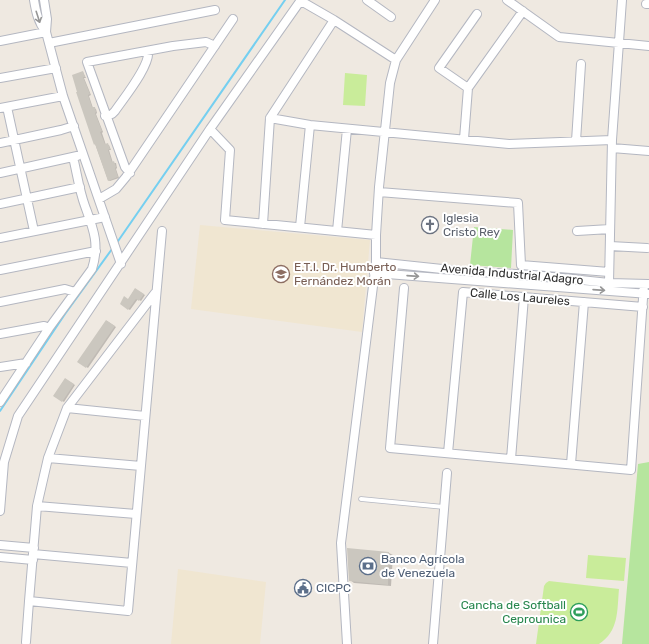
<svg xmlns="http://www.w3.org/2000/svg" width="649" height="644" font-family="Rubik,sans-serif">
<rect width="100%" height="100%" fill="#efe9e1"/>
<path fill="#f0e6d1" d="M200,225L370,240L362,332L191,309Z
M178,569L266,582L260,644H171Z"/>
<path fill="#b6e59e" d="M474,227L513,230L511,268L470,265Z
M649,462V644H622L638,464Z"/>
<path fill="#c9ec9a" d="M345,73L367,75L365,106L343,105Z
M588,555L626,558L624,581L586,578Z
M549,581L619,589C617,611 619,631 599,644H536L544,586L546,583Z"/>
<path fill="#0003" d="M83,72L86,78H84L91,95L89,96L93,108L96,109L97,113L96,114L103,132L102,133L106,145H109L111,150H109L113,163H116L117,168L116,169L119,178L110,181L108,180L82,107Z
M135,289L145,295L141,301L138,299L130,310L121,304L128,300Z
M107,321L116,327L88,368L79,361Z
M65,379L75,385L64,402L54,396Z
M389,553L393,555L391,586L354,583L350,580Z"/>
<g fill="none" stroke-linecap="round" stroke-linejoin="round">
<path stroke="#75cff0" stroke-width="2" d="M40,0L42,12
M116,244L285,0
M0,411L65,314L112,249"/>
</g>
<path fill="#cbc7bf" d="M83,71L85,77H83L90,94L88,95L92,107H95L96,112L95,113L102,131L100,132L105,144L108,143L110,149L108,150L112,162L114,161L116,167L115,168L118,177L108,181L95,144L94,145L76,92H77L72,75Z
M135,288L144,294L139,301L136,299L128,310L120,304L124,296L128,299Z
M106,320L115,326L86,368L77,362Z
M65,378L74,384L62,402L53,396Z
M347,548L389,552L388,585L349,581Z"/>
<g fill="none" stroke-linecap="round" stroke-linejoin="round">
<g stroke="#b4b7c1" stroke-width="5.5">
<path id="lane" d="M361,499L444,507"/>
</g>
<g stroke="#b4b7c1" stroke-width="10">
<path id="street" d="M34,0C36,12 38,22 46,32
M44,0L47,19L46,32L63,96L121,264
M367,0L391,17
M507,0L559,37L649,46
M301,1L334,20L396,60
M646,4H649
M334,20L270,118L310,125L509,144L612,140
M0,41L46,32
M49,43L215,10
M0,78L56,68
M468,88L439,68L477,14
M7,107L34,231
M0,108L63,96
M105,116L112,114L115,111C123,99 151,65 148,51
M210,129L230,150L225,220L376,235
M464,139L468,88L523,11
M576,141L581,64
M0,143L61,130L74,126
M612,148L649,151
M0,173L77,156
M130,173L125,167L87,62L173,46L206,42L215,46
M379,192L518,203L521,265L609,272
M99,199L116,189L126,177L233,19
M0,204L80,187
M263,224L270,118
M300,227L310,125
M337,231L347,129
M577,231L610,229
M0,238L105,217
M610,246L647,248
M376,262L461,271L533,275L609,283L648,284
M0,270L96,251
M374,273L649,294
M609,283L612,140L622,0
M404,288L390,448L631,470L644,284
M155,293L67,408L48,458L37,506L29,601L128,611L162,231
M0,302L65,289L75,292
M0,334L44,326L49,328
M0,367L26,363
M0,402L49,328L92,269C100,244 93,228 85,206C79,190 77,173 73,157
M67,408L145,416
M448,453L463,292L643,307
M48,458L141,466
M511,459L524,297
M571,464L584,302
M37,506L136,514
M0,511L4,462L18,416L210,129L301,0
M0,545L34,548
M33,554L132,563
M0,557L33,560
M26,642L29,601
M347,644L341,543L376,262V235L379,187L390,83L396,60L435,0
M433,644L447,473"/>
</g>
<use href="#lane" stroke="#fff" stroke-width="4"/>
<use href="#street" stroke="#fff" stroke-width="8"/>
</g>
<defs><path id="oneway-shaft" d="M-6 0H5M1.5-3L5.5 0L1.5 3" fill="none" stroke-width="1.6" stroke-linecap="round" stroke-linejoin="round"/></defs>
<g stroke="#969696">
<use href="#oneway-shaft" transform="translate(38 17) rotate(72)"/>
<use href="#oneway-shaft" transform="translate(413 276) rotate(4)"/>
<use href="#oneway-shaft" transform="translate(599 290) rotate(4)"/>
</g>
<defs>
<g id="church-ring" transform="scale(0.9)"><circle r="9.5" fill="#fff" stroke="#6b7280" stroke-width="1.5"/><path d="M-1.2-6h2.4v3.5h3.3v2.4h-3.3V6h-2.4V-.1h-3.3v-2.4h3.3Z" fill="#6b7280"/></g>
<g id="school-ring" transform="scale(0.9)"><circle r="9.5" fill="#fff" stroke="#8d6e63" stroke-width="1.5"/><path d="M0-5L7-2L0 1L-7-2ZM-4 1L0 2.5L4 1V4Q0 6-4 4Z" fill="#8d6e63"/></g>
<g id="bank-ring" transform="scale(0.9)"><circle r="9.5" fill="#fff" stroke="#5c6f8a" stroke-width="1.5"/><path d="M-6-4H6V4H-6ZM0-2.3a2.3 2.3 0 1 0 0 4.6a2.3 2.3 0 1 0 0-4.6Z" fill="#5c6f8a"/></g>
<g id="civic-ring" transform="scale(0.9)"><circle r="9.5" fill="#fff" stroke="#5c6f8a" stroke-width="1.5"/><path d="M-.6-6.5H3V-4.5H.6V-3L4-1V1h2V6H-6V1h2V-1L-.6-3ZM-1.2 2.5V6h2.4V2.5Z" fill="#5c6f8a"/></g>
<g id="stadium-ring" transform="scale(0.9)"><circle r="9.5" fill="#fff" stroke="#2e9e5b" stroke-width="1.5"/><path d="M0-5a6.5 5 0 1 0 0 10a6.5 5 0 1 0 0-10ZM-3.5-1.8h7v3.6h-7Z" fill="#2e9e5b"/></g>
</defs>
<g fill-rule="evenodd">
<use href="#church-ring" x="430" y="225"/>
<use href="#school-ring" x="281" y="274"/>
<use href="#bank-ring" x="368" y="566"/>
<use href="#civic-ring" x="303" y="588"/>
<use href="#stadium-ring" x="579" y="612"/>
</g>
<g text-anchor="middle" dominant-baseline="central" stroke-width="4" stroke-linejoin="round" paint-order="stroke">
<g font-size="12" fill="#5b616d" stroke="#fff" text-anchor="start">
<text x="443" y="218">Iglesia<tspan x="443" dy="14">Cristo Rey</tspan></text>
</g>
<g font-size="12" fill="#785e54" stroke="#fff" text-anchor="start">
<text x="294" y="267">E.T.I. Dr. Humberto<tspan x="294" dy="14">Fernández Morán</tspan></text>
</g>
<g font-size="12" fill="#2e2e2e" stroke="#fff">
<text transform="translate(512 274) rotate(5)">Avenida Industrial Adagro</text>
<text transform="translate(520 297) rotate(5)">Calle Los Laureles</text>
</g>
<g font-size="12" fill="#4e5e75" stroke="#fff" text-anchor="start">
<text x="381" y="559">Banco Agrícola<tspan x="381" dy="14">de Venezuela</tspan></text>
<text x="316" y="588">CICPC</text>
</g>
<g font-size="12" fill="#27864d" stroke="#fff" text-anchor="end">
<text x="566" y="605">Cancha de Softball<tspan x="566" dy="14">Ceprounica</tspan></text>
</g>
</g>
</svg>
